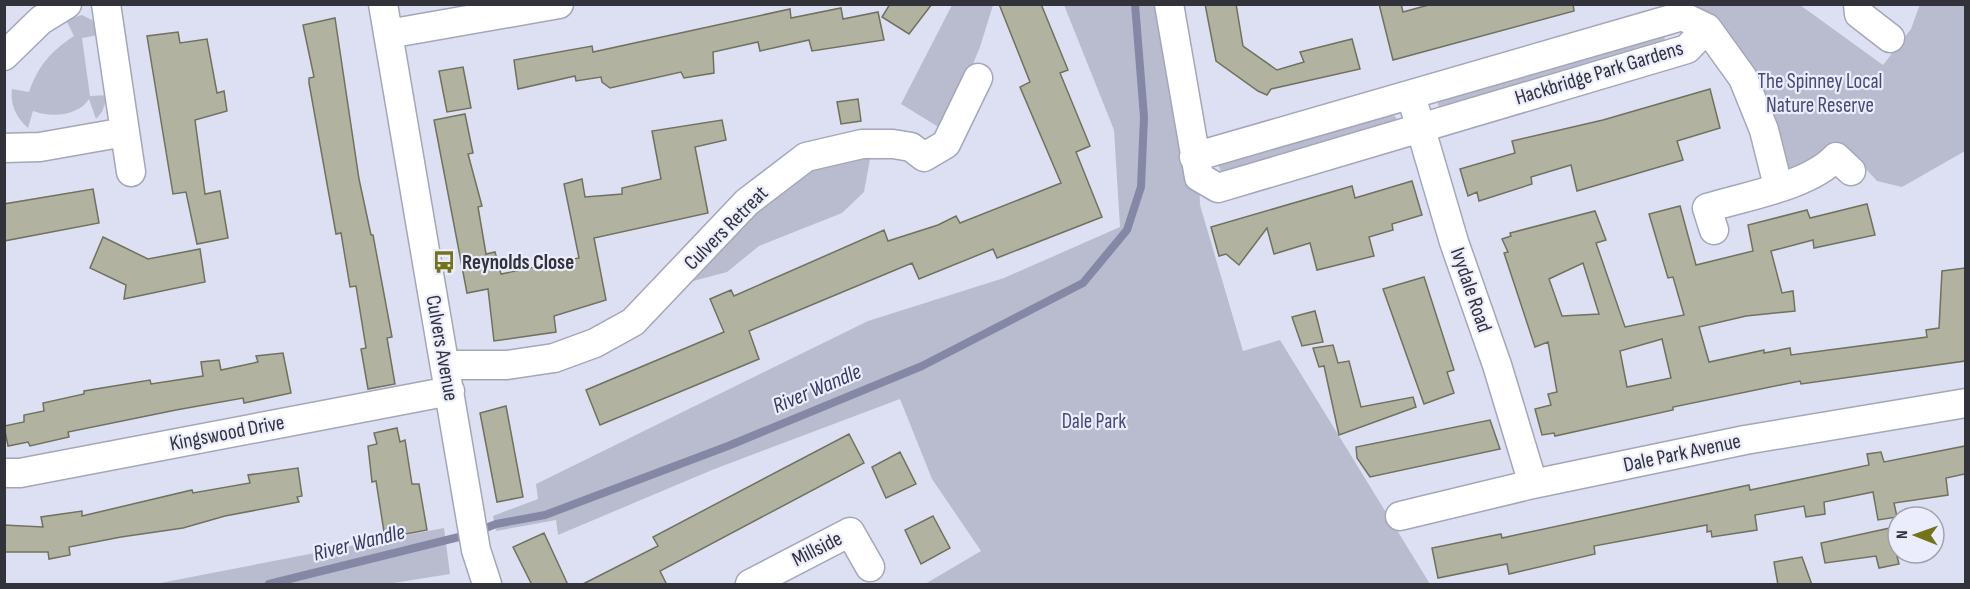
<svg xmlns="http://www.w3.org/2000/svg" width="1970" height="589" font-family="'Sofia Sans Condensed',sans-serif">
<rect width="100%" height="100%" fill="#dde0f3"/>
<path fill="#b9bccf" d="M1920,4L1965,5V151L1902,187L1877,181L1866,169L1851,167L1781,179L1749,76L1665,12L1663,5H1800L1883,65L1911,29Z
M952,5H993L980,47L945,131L901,104Z
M1064,5H1169L1199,177L1200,205L1243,351L1280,340L1430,584H925L981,551L932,479L900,399L712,470L558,535L556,520L496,531L493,516L538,499L536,484L868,321L1004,278L1120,227L1114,130Z
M82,15L96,22L99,35L82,38L90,96L108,95L102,112L96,119L89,99C79,116 50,118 33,111L28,128C16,117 10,105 12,89L29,92C38,66 51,51 74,36L66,20Z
M1665,34L1664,46L1445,110L1439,107L1437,101Z
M1387,115L1395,116L1399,124L1221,173L1218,163Z
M872,148L864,192L842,213L759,246L727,272L682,284L805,161Z
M444,528L450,574L387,584H155Z"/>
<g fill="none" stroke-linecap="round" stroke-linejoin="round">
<path stroke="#8588a4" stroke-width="8" d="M478,531L496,524L545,515L728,446L922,366L1083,283L1127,230L1141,187L1144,117L1135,4
M269,584L467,535"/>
</g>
<path fill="#b1b29f" stroke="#70715f" stroke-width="1.5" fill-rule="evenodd" d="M890,4H932L909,34L882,17Z
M999,4H1041L1068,70L1060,73L1090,146L1076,152L1102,217L997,258L993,249L919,279L912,263L749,331L759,359L600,425L586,390L724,332L710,299L731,290L734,296L884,230L888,241L938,225L956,216L960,223L1061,183L1020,87L1030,82Z
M1205,4H1236L1243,46L1277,70L1304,62L1300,52L1352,39L1360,69L1271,89L1267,95L1258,91L1216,61Z
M1379,4H1401L1403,12L1432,4H1573L1574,11L1393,60Z
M841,8L843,19L878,12L884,40L812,51L809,40L760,51L758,42L713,52L714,73L684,78L681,72L610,88L602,82L601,77L576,81L575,76L518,89L514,60L592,46L593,52L790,9L791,18Z
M335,18L359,179L371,235H373L392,337L387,338L395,384L368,389L361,349L366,348L356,286L350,287L341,233L336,234L309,83V78L314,77L303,25Z
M178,32L180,43L207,39L217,93L224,91L227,111L195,120L205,194L220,191L228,238L197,244L186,192L173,194L147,36Z
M463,67L471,108L447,112L439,71Z
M1710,89L1720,128L1677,141L1683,160L1577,191L1571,165L1531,177L1532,184L1479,201L1477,192L1468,196L1460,169L1515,153L1512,141L1603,120Z
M858,99L861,121L841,124L837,102Z
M465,114L473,153L468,154L482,206L478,207L486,254L495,252L501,274L579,258L564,184L582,179L585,197L622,194V188L661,179L652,131L722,120L726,140L695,147L708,213L594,238L606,300L554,316L556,332L494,341L488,289L467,293L434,120Z
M1412,181L1422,215L1392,224L1393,230L1369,237L1374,256L1317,270L1310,243L1274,254L1267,228L1239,265L1226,254L1219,256L1211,227L1352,186L1355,198Z
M93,189L99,223L4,241V204Z
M1867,204L1875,235L1814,248L1813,240L1771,251L1782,293L1793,291L1795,311L1746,316L1699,327L1709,362L1764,350V353L1790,348L1791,355L1927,337L1926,330L1939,328L1942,271L1965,268V361L1801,384L1800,381L1673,407V410L1555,436L1554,433L1542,435L1535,409L1551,405L1548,394L1557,392L1548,342L1535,347L1504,253L1508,252L1502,239L1511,236L1510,233L1595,211L1606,240L1596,243L1625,327L1684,315L1673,277L1668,278L1649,214L1680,206L1696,265L1753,251L1748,225L1807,210L1810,218ZM1583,263L1599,314L1562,316L1549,279ZM1662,339L1671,378L1627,387L1620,351Z
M103,237L148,259L200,249L205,282L124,299L126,285L90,268Z
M1424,277L1454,370L1447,372L1454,393L1424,404L1383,289Z
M1315,311L1323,342L1302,346L1292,317Z
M1333,345L1338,363L1349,361L1361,407L1413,397L1416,407L1339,435L1324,366L1319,367L1313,348Z
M283,353L291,393L244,403L243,398L176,410L68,432L69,437L30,446L28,442L8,446L4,426L24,422V415L44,411L43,403L84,394V391L150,380L151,384L203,376L201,362L219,360L221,370L258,362L256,356Z
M506,406L523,497L497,502L480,413Z
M1490,420L1500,449L1370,477L1357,458L1356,447Z
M397,428L400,442L405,440L412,484H419L427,530L385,538L376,481L372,482L368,446L377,444L374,433Z
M849,434L864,463L660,571L667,585H581L658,546L653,537Z
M1965,446V474L1946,478L1948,495L1894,503L1897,517L1878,520L1873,492L1824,502L1825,514L1806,517L1804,506L1755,515L1757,530L1712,537L1711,531L1707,532V525L1594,546L1595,554L1509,574L1507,564L1438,578L1432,548L1501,534L1502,538L1749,485L1750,490L1869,465L1867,454L1881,452L1884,462Z
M900,452L916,484L886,498L872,467Z
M298,468L302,496L297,497L299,502L225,516L183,528L121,537L69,547L70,555L49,559L48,552H4V525L43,527L41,517L82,511V516L192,490L193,493L250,483L248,475Z
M933,516L950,548L921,564L905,530Z
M1890,528L1899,564L1879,568L1876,556L1825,563L1821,543Z
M544,533L568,585H532L513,547Z
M1802,557L1812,585H1778L1774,562Z"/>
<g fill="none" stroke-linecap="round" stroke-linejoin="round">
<g stroke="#a4a6b9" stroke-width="31">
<path id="minor" d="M383,4L476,550L487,584
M1169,4L1199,177L1218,188L1687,49L1707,28
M1858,4L1859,14L1890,38
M388,34L559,4
M4,56L41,20L67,4
M1415,109L1454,242L1497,365L1533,484
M125,132L131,172
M4,148L40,147L125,132L106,4
M1194,157L1682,16L1707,28L1743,78L1764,130L1778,186
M1714,230L1707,208C1746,196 1809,186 1836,157L1851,171
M445,365H507L554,358L595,343L633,322L747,202L806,157L862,144H893L911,147L924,157L946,144L978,78
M4,473H20L450,391
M1400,516L1533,484L1745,440L1966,403
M750,584L850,532L870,567"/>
</g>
<use href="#minor" stroke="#fff" stroke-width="28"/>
</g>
<defs>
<g id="bus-bare" transform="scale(1.8)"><path d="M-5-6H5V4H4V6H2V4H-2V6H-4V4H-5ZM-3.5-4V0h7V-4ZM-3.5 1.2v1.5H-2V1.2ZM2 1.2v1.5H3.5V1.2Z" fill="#73741a" stroke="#ebedfd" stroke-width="2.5" paint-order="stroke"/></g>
</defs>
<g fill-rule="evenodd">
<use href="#bus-bare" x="444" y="262"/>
</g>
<g text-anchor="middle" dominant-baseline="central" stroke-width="4.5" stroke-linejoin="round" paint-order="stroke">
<g font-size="21" fill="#31323a" stroke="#ebedfd">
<text transform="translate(1599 73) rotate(-17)">Hackbridge Park Gardens</text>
<text transform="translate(726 228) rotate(-45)">Culvers Retreat</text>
<text transform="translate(1471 290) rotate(71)">Ivydale Road</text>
<text transform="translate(442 348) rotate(80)">Culvers Avenue</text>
<text transform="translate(227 433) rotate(-11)">Kingswood Drive</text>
<text transform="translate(1682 453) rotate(-12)">Dale Park Avenue</text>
<text transform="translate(817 549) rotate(-27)">Millside</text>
</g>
<g font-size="21" fill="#464975" stroke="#ebedfd">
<text x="1820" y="81">The Spinney Local<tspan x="1820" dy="24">Nature Reserve</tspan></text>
<text x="1094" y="421">Dale Park</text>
</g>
<g font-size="21" font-weight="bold" fill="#31323a" stroke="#ebedfd" text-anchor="start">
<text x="462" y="262">Reynolds Close</text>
</g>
<g font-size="22" font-style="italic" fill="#353861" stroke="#ebedfd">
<text transform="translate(817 389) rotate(-23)">River Wandle</text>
<text transform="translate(359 543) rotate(-14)">River Wandle</text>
</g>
</g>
<rect width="1970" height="589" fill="none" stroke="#31323a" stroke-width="12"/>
<g transform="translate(1916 535) rotate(271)"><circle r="28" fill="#ebedfd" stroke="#a1a2af" stroke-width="1.5"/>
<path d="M0-4.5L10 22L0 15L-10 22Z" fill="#73741a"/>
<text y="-9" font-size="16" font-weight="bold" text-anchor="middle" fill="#31323a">N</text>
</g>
</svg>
